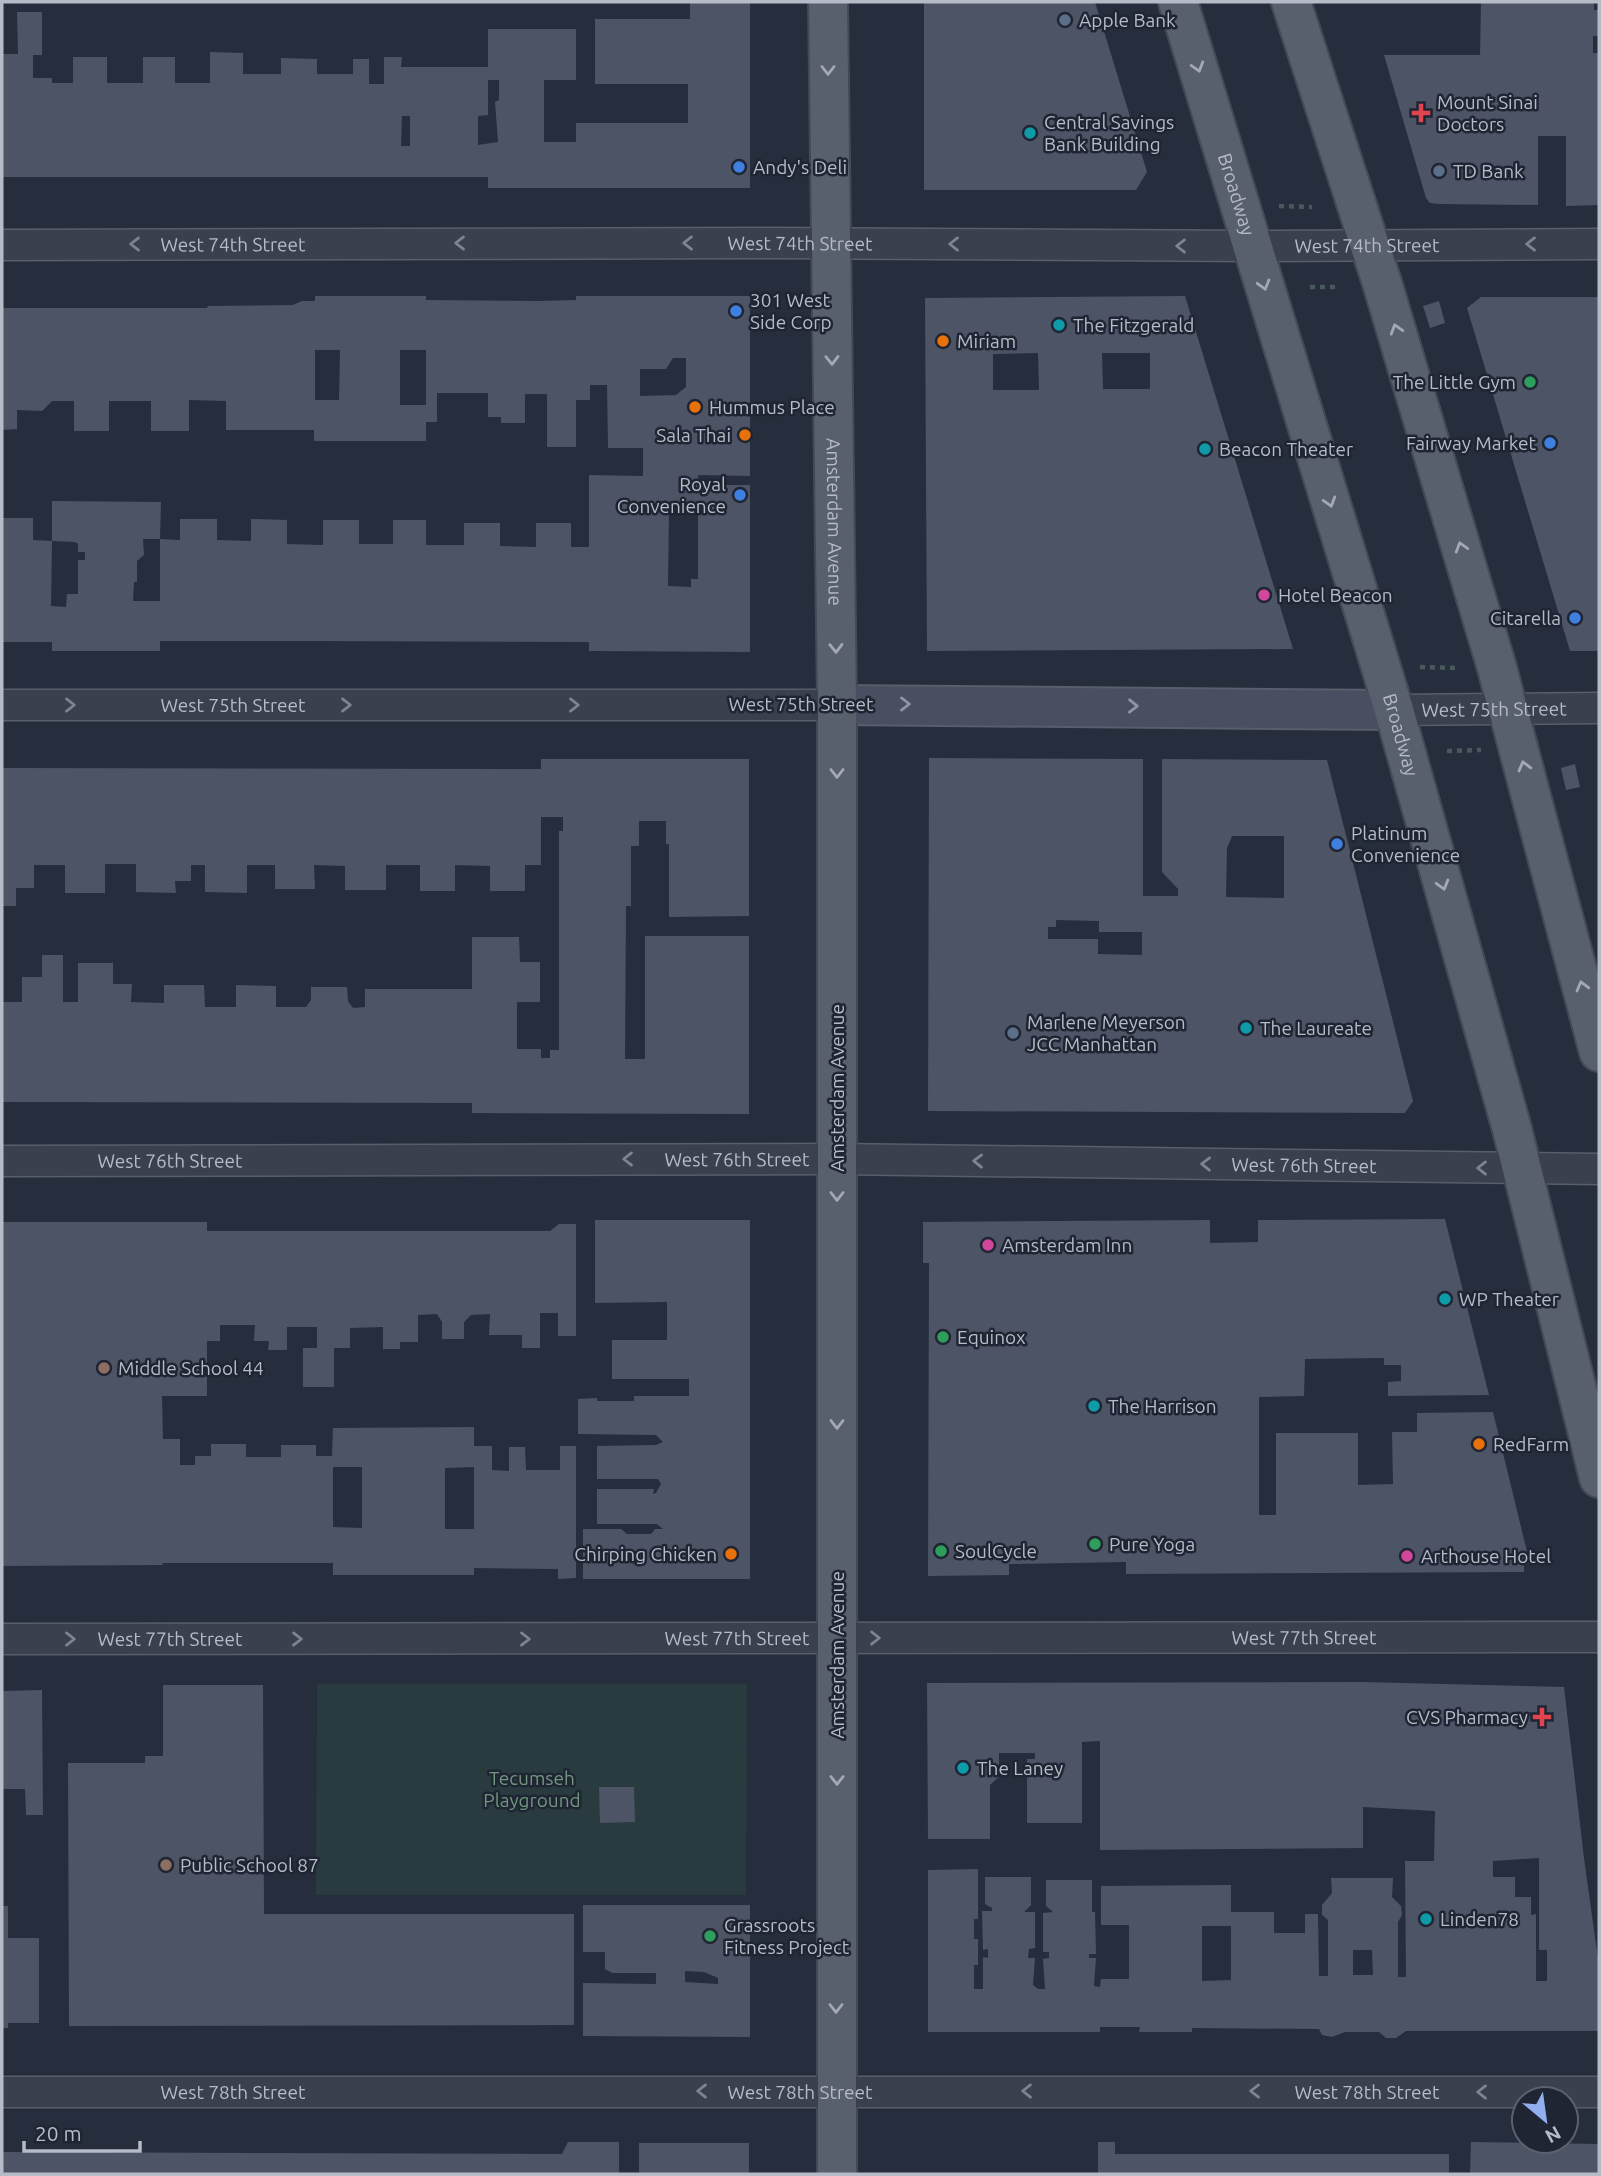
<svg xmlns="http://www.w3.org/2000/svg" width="1601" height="2176" font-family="Ubuntu,sans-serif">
<rect width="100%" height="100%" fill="#262e3d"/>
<path fill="#293b3f" d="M317,1684H747L746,1895H316Z"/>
<path fill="#4d5466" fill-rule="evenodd" d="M690,2H750V188H488V177H2V54H18L17,12H42V55H33V78H52V83H73V57H107V83H143V57H175V83H210V52L243,53V74H281V58L317,59V74H353V59H369V84H384V57H402L401,67H488V29H576V80H544V142H576V123H688V84H595V19H690ZM488,80H499V100L495,102L498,142L478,145V116L488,115ZM402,116H410V146H401Z
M924,2H1095L1147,172L1136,190H924Z
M1481,2H1594V10H1599V36H1593V53H1599V205L1566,206V136H1538V205L1439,204L1430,203L1426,198L1384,55H1480Z
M315,296H426V300L539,301L576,300V296H750V476L698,475V485H750V652L589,651V642L304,641H160V651H52V642H2V518H33V540L52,541L51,606L66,607L67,594H78V560H85V552H78V544L75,542L52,541V501L161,502L160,539L180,540V519H217V540L251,541V519L287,520V544L323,545V520H359V544H393V520H426V545H464V523H500V546L536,547V523H571V547H589V475L643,476V448H608L607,385H590V400H576V447H547V394H525V423H501V417H488V393H437V422H426V441H314V430H226V401L189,400V431H151V401H109V431H74V401H52L42,411L17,410V429L2,430V308H207L208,306L293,305L302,301H315ZM315,350H340L339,400H315ZM400,350H426V405H400ZM673,358H686V387L676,395L640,396V369H666ZM698,509V579H691V587L668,586L669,510ZM143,539H160V601H133L134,582H137V561L144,555Z
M1185,296L1293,649L927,651L925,298ZM1038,353L1039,390H993V354ZM1102,353H1150V389H1103Z
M1481,297H1599V651H1570L1467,308Z
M1439,301L1445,323L1430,328L1423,306Z
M929,758L1143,759V896H1178V889L1162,872V759L1327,760L1413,1101L1405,1113L928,1111ZM1232,836H1284V898L1226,897L1227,848ZM1056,920L1099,921V932H1142V955L1098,954V939H1048V927H1056Z
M541,759H749V916L669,917V844H666V821H639V846H631V906H626L625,1059H645V936H749V1114L472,1113V1103L2,1102V1002H22V977H42V955H63V1002H78V963H113V984H132L131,1002L164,1003V985H204L205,1007H236V985L276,986V1007H306L311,1000V987H347L348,1001L353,1008L365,1007V989H472V937H519L520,962H540V1002H517V1049H541V1058H550V1050H559V831H563V817H541V865H525V891H490V866L455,865V891H420V865H386V890H345V866L314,865L315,889H275V865H247V893L205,892V865H191V881H175L176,893L136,892V864H105V893H65V865H34V888H16V906H2V768L541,769Z
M1575,764L1580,787L1566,790L1561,768Z
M1445,1219L1489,1395L1388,1396V1382L1401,1381V1365H1384V1358L1305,1359L1304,1396L1259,1397V1515H1276V1433H1358V1485L1393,1484L1392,1432H1417V1413L1493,1412L1530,1564H1524V1572L1126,1574V1562L1009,1564V1575L928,1576L929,1263H923V1222L1210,1220V1243L1258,1242V1220Z
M595,1220H750V1579H583V1529H621L627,1534H651L655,1529H663L657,1524H597V1489H654L653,1494L656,1493L661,1484L658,1479H597V1446L656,1445L663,1442L656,1435L578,1434V1399L597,1398V1401H634V1396H689V1379H612V1340H667V1302L595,1303Z
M2,1222H207V1231H550L559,1224H576V1336H558V1313H540V1348H522V1335H489L490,1314L471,1315L464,1322V1339H442V1322L437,1314L418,1315V1342H400V1349H383V1327L350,1328V1348H334V1387H303V1348H317V1327H287V1350H268L269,1341H254L255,1325H220V1341H207V1396H162L163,1439H180V1465H195V1456H211V1444H246V1457H281V1445H316V1456H332L333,1428L474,1427V1446H492V1470L509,1471V1447H525L526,1470H560V1446H576V1578L558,1579V1569L474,1568V1575H333V1563H162L163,1565L2,1566ZM333,1467H362V1528L333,1527ZM474,1467V1529H445V1468Z
M1362,1682L1564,1687L1584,1858L1599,1966V2031H1406L1396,2038H1386L1379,2032H1345L1332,2037L1322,2035L1319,2029L1192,2028V2032H1139L1140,2027H1100V2032H928V1870L978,1869V1919H974V1939H978V1965H974V1989H983V1957L988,1958V1949L983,1950L982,1911H992V1908L985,1904V1877H1031V1905L1024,1912H1035V1948L1029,1949L1028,1958H1035L1033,1985L1038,1989H1045L1043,1959L1049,1958V1952H1043V1913L1053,1912L1046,1906V1880H1092V1912H1095L1096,1954H1089V1958H1096L1094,1986L1100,1987L1101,1979H1129V1925H1101V1886L1231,1885V1912H1274V1933H1305V1914H1318L1319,1976H1328V1920L1322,1915V1905L1332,1893L1331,1878H1393L1392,1897L1401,1906L1402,1915L1398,1922V1977H1406L1405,1861H1434L1435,1811L1363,1807V1848L1100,1850V1741L1082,1742V1823H1027V1759H1035V1753H999V1777L990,1785V1839H928L927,1683ZM1539,1858V1950H1547V1981H1536V1914L1531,1915V1897H1515V1877H1493V1861ZM1202,1926H1231V1980L1202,1981ZM1353,1950H1372L1373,1975H1353Z
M163,1685H263L264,1914H574V2025L69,2026L68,1763H145V1756H163Z
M42,1690L43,1815H26L25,1789H2V1691Z
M599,1787H634L635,1822L600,1823Z
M583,1905H750V2037L583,2036V1983L656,1984V1973H612L605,1969V1952H583ZM685,1971L704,1972L718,1978V1984L685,1982Z
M2,1906H8V1938H39V2023H8V2028H2Z
M568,2142H619V2174H2V2152L562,2154Z
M1098,2142H1115V2154H1449V2174H1098Z
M1471,2142L1599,2144V2174H1470Z
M639,2143H749V2174H639Z"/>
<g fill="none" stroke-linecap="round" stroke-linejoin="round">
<g stroke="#585e6b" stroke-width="33">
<g id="street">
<path id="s1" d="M2,245L772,243L1253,246L1599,244"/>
<path id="s2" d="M2,705H837"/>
<path id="s3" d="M1394,710L1599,708"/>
<path id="s4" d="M2,1161L837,1159L1599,1169"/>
<path id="s5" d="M2,1639L1599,1637"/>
<path id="s6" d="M2,2092H1599"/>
</g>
</g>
<g stroke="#585e6b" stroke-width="42">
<path id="secondary" d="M837,705L1394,710"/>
</g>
<g stroke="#434956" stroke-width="42">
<g id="primary">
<path id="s7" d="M828,2L837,705V2174"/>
<path id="s8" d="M1178,2L1394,710L1512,1129L1599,1478"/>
<path d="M1291,2L1383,286L1497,668L1599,1052"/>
</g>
</g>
<path stroke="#48585d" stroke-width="4.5" stroke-dasharray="5 5" stroke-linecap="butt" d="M1279,206L1312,207
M1310,287H1336
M1420,667L1455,668
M1447,751L1481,750"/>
<use href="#street" stroke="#3a404d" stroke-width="30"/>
<use href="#secondary" stroke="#494f60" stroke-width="38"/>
<use href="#primary" stroke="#585f6d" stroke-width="38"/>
</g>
<defs><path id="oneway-chevron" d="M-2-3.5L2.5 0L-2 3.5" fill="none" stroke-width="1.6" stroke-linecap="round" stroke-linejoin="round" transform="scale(1.75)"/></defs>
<g stroke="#a3a9b6">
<use href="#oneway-chevron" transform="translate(1198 67) rotate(73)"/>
<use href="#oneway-chevron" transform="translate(828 70) rotate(90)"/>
<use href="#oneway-chevron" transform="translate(1264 285) rotate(74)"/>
<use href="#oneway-chevron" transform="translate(1396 329) rotate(-107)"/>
<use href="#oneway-chevron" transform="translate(832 360) rotate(89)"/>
<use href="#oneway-chevron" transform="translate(1330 502) rotate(73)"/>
<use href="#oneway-chevron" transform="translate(1461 547) rotate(-107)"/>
<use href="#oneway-chevron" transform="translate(836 648) rotate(89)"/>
<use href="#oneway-chevron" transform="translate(1524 766) rotate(-105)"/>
<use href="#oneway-chevron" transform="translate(837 773) rotate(90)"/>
<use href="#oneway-chevron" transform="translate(1443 885) rotate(74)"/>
<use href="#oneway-chevron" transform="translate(1582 986) rotate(-105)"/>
<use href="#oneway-chevron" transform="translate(837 1196) rotate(90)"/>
<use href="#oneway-chevron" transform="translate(837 1424) rotate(90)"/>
<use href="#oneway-chevron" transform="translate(837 1780) rotate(90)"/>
<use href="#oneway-chevron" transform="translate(836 2008) rotate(90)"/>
</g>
<g stroke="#7e8491">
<use href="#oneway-chevron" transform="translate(460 243) rotate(180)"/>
<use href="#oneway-chevron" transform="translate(688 243) rotate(180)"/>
<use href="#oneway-chevron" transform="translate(135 244) rotate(180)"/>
<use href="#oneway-chevron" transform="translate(954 244) rotate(-180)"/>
<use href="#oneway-chevron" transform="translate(1531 244) rotate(180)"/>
<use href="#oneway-chevron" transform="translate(1181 246) rotate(-180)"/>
<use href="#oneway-chevron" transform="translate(70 705)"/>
<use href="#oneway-chevron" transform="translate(346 705)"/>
<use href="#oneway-chevron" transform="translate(574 705)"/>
<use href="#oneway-chevron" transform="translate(628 1159) rotate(180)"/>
<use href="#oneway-chevron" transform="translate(978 1161) rotate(-179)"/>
<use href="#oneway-chevron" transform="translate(1206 1164) rotate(-179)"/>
<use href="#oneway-chevron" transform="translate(1482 1168) rotate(-180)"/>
<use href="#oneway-chevron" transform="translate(875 1638)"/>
<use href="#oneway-chevron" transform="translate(70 1639)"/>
<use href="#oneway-chevron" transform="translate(297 1639)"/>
<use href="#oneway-chevron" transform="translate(525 1639)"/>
<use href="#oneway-chevron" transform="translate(702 2091) rotate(180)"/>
<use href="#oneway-chevron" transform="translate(1027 2091) rotate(-180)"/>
<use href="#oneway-chevron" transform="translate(1255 2091) rotate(-180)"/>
<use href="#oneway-chevron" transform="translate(1482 2092) rotate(-180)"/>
</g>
<g stroke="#9095a4">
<use href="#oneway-chevron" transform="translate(905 704)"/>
<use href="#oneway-chevron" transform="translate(1133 706) rotate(1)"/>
</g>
<g fill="#5c6f8a" stroke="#1f2532" stroke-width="2.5">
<circle cx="1065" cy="20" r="7"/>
<circle cx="1439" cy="171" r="7"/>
<circle cx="1013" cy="1033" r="7"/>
</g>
<g fill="#e0444e" stroke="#1f2532" stroke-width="2.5">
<path d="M1417.5 102.5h7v7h7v7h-7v7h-7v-7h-7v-7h7z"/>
<path d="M1538.5 1706.5h7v7h7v7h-7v7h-7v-7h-7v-7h7z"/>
</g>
<g fill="#0f9aa8" stroke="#1f2532" stroke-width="2.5">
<circle cx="1030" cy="133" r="7"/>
<circle cx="1059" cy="325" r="7"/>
<circle cx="1205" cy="449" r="7"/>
<circle cx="1246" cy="1028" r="7"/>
<circle cx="1445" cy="1299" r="7"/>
<circle cx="1094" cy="1406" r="7"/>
<circle cx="963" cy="1768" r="7"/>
<circle cx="1426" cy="1919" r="7"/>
</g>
<g fill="#3f7fe0" stroke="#1f2532" stroke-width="2.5">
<circle cx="739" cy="167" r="7"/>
<circle cx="736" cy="311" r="7"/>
<circle cx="1550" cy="443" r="7"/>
<circle cx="740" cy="495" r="7"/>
<circle cx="1575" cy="618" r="7"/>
<circle cx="1337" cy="844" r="7"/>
</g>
<g fill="#e8710a" stroke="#1f2532" stroke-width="2.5">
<circle cx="943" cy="341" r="7"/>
<circle cx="695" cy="407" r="7"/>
<circle cx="745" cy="435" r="7"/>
<circle cx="1479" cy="1444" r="7"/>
<circle cx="731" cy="1554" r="7"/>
</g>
<g fill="#2e9e5b" stroke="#1f2532" stroke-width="2.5">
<circle cx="1530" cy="382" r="7"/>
<circle cx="943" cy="1337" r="7"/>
<circle cx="1095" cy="1544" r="7"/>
<circle cx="941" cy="1551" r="7"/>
<circle cx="710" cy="1936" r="7"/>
</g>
<g fill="#d1479c" stroke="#1f2532" stroke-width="2.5">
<circle cx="1264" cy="595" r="7"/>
<circle cx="988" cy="1245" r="7"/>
<circle cx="1407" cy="1556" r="7"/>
</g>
<g fill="#8d6e63" stroke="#1f2532" stroke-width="2.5">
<circle cx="104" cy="1368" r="7"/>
<circle cx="166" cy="1865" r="7"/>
</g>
<g text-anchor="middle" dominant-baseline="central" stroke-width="5" stroke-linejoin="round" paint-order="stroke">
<g font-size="19" fill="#b6bbc8" stroke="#1f2532" text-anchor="start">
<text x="1079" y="20">Apple Bank</text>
<text x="1437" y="102">Mount Sinai<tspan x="1437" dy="22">Doctors</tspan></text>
<text x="1044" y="122">Central Savings<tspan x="1044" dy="22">Bank Building</tspan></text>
<text x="753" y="167">Andy's Deli</text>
<text x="1453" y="171">TD Bank</text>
<text x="750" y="300">301 West<tspan x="750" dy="22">Side Corp</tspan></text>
<text x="1073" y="325">The Fitzgerald</text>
<text x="957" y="341">Miriam</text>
<text x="1516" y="382" text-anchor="end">The Little Gym</text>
<text x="709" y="407">Hummus Place</text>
<text x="731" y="435" text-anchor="end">Sala Thai</text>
<text x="1536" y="443" text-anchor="end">Fairway Market</text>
<text x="1219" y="449">Beacon Theater</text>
<text x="726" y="484" text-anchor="end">Royal<tspan x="726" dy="22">Convenience</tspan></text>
<text x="1278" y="595">Hotel Beacon</text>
<text x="1561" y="618" text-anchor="end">Citarella</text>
<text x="1351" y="833">Platinum<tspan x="1351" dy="22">Convenience</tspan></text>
<text x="1027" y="1022">Marlene Meyerson<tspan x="1027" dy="22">JCC Manhattan</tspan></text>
<text x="1260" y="1028">The Laureate</text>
<text x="1002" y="1245">Amsterdam Inn</text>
<text x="1459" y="1299">WP Theater</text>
<text x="957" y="1337">Equinox</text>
<text x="118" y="1368">Middle School 44</text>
<text x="1108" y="1406">The Harrison</text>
<text x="1493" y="1444">RedFarm</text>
<text x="1109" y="1544">Pure Yoga</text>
<text x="955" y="1551">SoulCycle</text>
<text x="717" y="1554" text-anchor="end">Chirping Chicken</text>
<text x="1421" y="1556">Arthouse Hotel</text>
<text x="1528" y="1717" text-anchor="end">CVS Pharmacy</text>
<text x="977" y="1768">The Laney</text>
<text x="180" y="1865">Public School 87</text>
<text x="1440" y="1919">Linden78</text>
<text x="724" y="1925">Grassroots<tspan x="724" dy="22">Fitness Project</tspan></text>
</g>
<g font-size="19" fill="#b6bbc8" stroke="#1f2532">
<text stroke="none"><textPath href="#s8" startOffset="201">Broadway</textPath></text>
<text stroke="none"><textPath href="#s1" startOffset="798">West 74th Street</textPath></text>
<text stroke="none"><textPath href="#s1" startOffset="231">West 74th Street</textPath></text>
<text stroke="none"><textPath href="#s1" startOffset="1365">West 74th Street</textPath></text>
<text stroke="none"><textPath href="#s7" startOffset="520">Amsterdam Avenue</textPath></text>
<text x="801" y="704">West 75th Street</text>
<text stroke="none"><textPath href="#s2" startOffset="231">West 75th Street</textPath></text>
<text stroke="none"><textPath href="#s3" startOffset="100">West 75th Street</textPath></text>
<text stroke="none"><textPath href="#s8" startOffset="766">Broadway</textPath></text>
<text transform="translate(837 1088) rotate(-90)">Amsterdam Avenue</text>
<text stroke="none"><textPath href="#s4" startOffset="735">West 76th Street</textPath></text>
<text stroke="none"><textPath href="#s4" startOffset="168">West 76th Street</textPath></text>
<text stroke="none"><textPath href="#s4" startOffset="1302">West 76th Street</textPath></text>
<text stroke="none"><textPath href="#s5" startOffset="1302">West 77th Street</textPath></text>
<text stroke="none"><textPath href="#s5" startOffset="168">West 77th Street</textPath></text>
<text stroke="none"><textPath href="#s5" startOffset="735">West 77th Street</textPath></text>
<text transform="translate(837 1655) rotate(-90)">Amsterdam Avenue</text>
<text stroke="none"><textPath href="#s6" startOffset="798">West 78th Street</textPath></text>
<text stroke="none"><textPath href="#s6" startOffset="1365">West 78th Street</textPath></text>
<text stroke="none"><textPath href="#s6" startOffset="231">West 78th Street</textPath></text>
</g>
<g font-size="19" fill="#6f977d" stroke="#1f2532">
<text x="532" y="1778">Tecumseh<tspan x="532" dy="22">Playground</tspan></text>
</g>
</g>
<rect width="1601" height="2176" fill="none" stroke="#b6bbc8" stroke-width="7"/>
<g transform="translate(1545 2120) rotate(151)"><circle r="33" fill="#1f2532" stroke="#5b616e" stroke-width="2"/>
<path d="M0-5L12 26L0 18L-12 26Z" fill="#93adf1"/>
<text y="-10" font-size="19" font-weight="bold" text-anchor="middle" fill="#b6bbc8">N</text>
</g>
<path d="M24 2141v10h116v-10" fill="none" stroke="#b6bbc8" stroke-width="3.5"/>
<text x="35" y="2141" font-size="21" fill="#b6bbc8" stroke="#1f2532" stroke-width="5" paint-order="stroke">20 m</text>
</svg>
